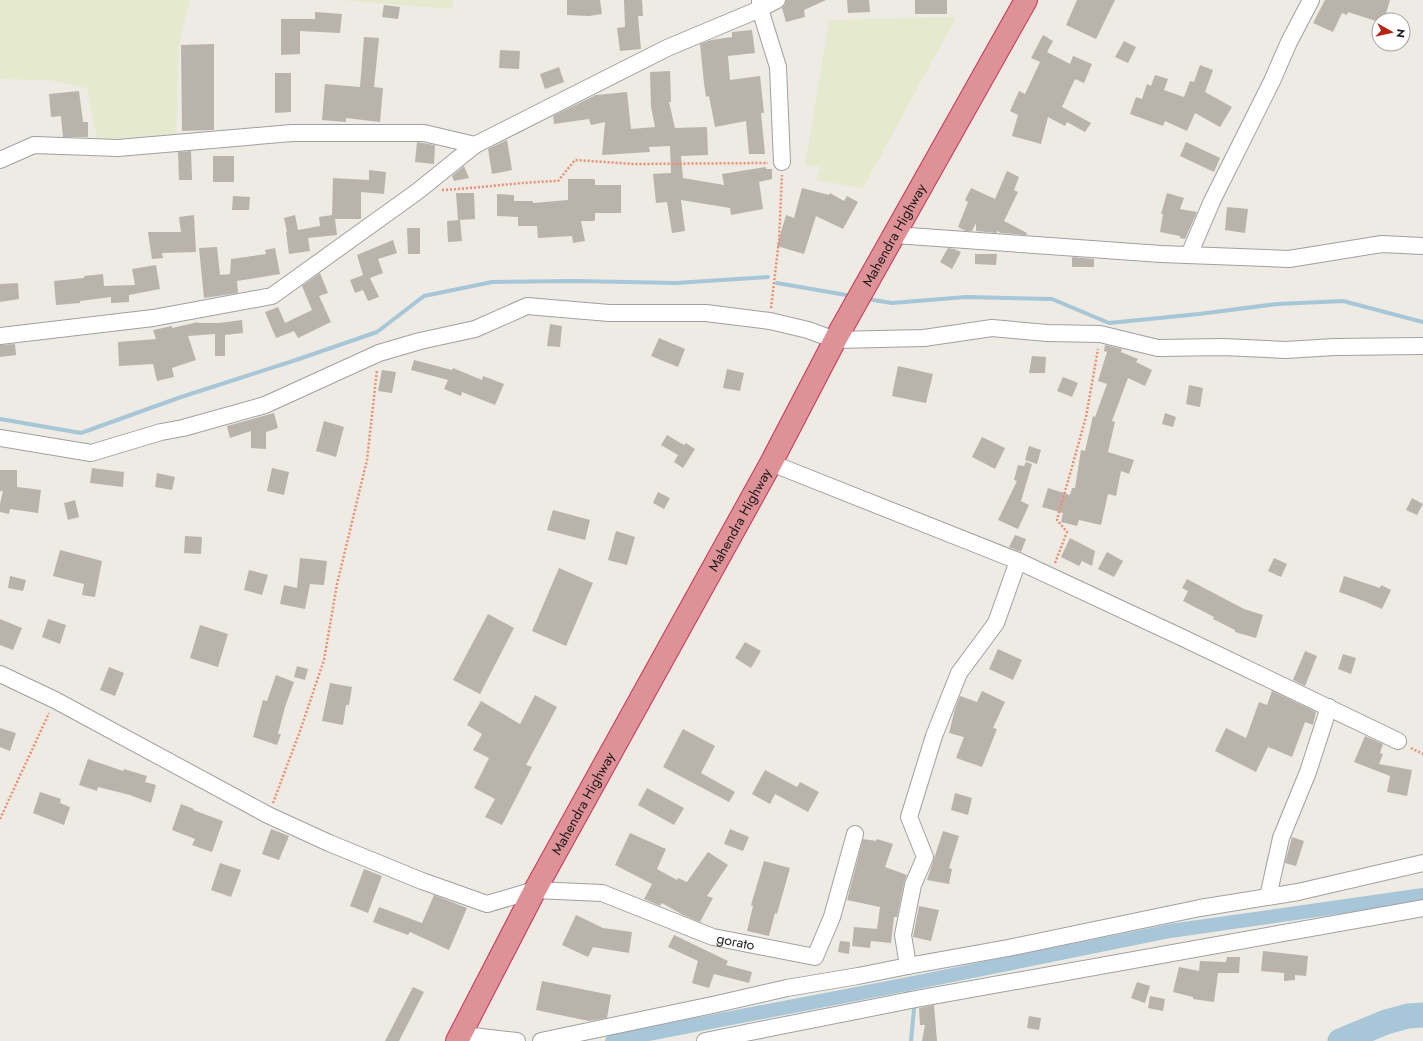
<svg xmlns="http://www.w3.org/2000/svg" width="1423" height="1041" font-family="Jost,sans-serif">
<rect width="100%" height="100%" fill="#edebe3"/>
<path fill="#e5eacf" d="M0,0H190L179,45L176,136L97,139L87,88L49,80L0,79Z
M340,0H453V9Z
M956,17L863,188L816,180L821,167L805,165L829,20Z"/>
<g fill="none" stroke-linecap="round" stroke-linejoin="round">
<path stroke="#a7c6d7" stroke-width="4" d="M777,283L852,296
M867,299L892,303L966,297L1052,299L1109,323L1199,314L1277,304L1343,301L1423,322
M0,419L81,433L181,397L296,360L377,332L424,296L492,282L576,281L676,283L768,277
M908,984V992
M911,1041L914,1009"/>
<path stroke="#a7c6d7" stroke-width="14" d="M612,1041L908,984L1170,931L1423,895"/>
<path stroke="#a7c6d7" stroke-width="25" d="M1340,1041L1386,1022L1408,1016L1423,1015"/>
</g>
<path fill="#b9b3ac" d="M567,0H600L602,14L589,16L567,15Z
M624,0H642L643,16H638L641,49L620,51L617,28L625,27Z
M786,0H826L804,10L805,17L786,22L782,8L785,5Z
M847,0H869L870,12L848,13Z
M915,0H947V14H915Z
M1077,0H1115L1096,39L1066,25Z
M1325,0H1390L1384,20H1379V22L1348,12L1347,15L1342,13L1333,32L1313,23Z
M384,5L400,7L398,19L382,17Z
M315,12L342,14L340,33L300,31V54L281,55V19H315Z
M752,30L755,53L728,56L730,80L760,76L764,113H761L765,154H749L746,121L715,127L709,96L706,97L704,83L700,44L711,40L732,37V32Z
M1043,35L1053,41L1047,52L1070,64L1073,56L1092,64L1084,83L1075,79L1062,107L1091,123L1085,132L1067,122L1065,126L1048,117L1041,144L1012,136L1018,115L1010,111L1019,91L1025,94L1040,62L1031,58Z
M364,37L379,38L374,87L383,88L380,122L346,118V122L322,120L325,84L360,87Z
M1124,41L1136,47L1128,63L1115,57Z
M214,44V130L182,131L181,45Z
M500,50L520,51L519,69L499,68Z
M1200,65L1213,70L1205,92L1232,107L1220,127L1195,113L1187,131L1165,121L1163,126L1130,114L1136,97L1142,99L1147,84L1151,86L1155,75L1168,79L1164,90L1184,97L1190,81L1194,82Z
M559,67L564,82L545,89L540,74Z
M670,71L671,102H669L675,128L707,127L708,155L681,156L683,178L724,185L722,174L766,167V169H772V179L759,182L763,209L731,215L730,208L681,200L685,231L672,233L667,202L656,203L653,174L671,173L670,146L649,147L650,152L602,155L605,122L591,125L589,119L554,124L553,116L596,95L627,92L631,129L655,127L651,107L650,72Z
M275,73H291V112L275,113Z
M79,91L83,122H88V137H63L61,116L51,117L49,94Z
M507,140L512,170L492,174L488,149Z
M417,142L435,145L434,164L415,162Z
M1186,142L1220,158L1214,172L1180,156Z
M191,151L192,180H179L178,152Z
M213,156H234V182H213Z
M464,166L469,178L454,181L452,176Z
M369,170L386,172L384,194L361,192V219H335L337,235L308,238L310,251L289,254L286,232H287L284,218L295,215L298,230L320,226L319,217L332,215L333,178L369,180Z
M1007,171L1019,177L1014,190L1018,192L1004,221L1027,233L1026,235L1001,233L997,231V233L976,231V223L972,231H966L958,227L968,202L965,200L971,188L995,199Z
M568,179H595V185H621V213H595V221H581L585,241L573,243L572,236L538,238L537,226H518V217L497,216V194L514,195V201H533V203L568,200Z
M802,188L829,195L830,193L844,201L847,196L858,202L843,229L816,216L804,254L777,246L786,215L794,218Z
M456,193H474L475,219L458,220Z
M1167,193L1184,198L1180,209L1197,212L1185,239L1180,238V236L1160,232L1163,214H1161Z
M233,196L250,197L249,210H232Z
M1227,207L1248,209L1245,233L1225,230Z
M194,215L196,252L162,253L163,258L152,259L148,232H181L179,217Z
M460,220L462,241L448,242L447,221Z
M407,228H420V254H408Z
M393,240L397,253L378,259L383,273L370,278L379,297L368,301L363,290L355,293L350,280L363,275L357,255Z
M217,247L220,275L230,274L231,259L266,254L265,250L275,248L280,274L237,281L238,293L204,298L199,248Z
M948,248L954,249L961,252L952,269L940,262Z
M975,254H997L996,265L975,264Z
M1072,257L1094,259V267H1072Z
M156,265L160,289L129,295V302L111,303V297L80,301V303L56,305L54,281L84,278V276L103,274L104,286L135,285L132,269Z
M320,273L328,293L319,296L331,322L298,338L294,331L276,338L265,312L278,307L285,323L312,310L302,286Z
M18,283L19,299L0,302V284Z
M242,320L243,333L225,335V356H215V334L188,336L196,360L172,368L174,377L157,381L153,364L119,366L118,342L156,339L153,330L172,326V328L198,322V323H219Z
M550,324L562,326L560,347L547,346Z
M659,338L685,349L678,367L651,356Z
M15,344L16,355L0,357V345Z
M1105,345L1122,349L1121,352L1138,359L1136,362L1152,370L1145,386L1128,378L1112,421L1115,422L1108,452L1134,460L1129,474L1121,471L1116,496L1108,494L1101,525L1079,520L1077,526L1061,522L1063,513L1042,507L1048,488L1070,495L1072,488H1075L1081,450L1085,451L1093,416L1095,417L1107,384L1098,381L1107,352L1104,351Z
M1032,356L1046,357L1045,373H1029Z
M414,360L452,370L453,368L482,380L483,376L504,384L495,405L462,392L461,396L444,389L448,380L411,370Z
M898,366L933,374L926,403L892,396Z
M727,369L744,373L740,391L723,388Z
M382,370L396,372L392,393L378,391Z
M1063,377L1078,383L1072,397L1057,391Z
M1189,385L1203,388L1200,407L1186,404Z
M274,413L278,428L266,432V449L251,448V431L230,438L227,426Z
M1165,413L1176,417L1173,427L1162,424Z
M324,421L344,427L336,457L316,451Z
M667,435L684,445L686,443L695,449L683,468L674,462L678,455L661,445Z
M982,437L1005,448L995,469L972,457Z
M1029,446L1041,450L1037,464L1025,460Z
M1026,462L1032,464L1021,501L1029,505L1018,529L998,520L1017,481L1014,480L1018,465L1024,466Z
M92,468L124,472L123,487L90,483Z
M272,468L289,472L284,495L267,491Z
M0,470H17V487L41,490L38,513L10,509L9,514L0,512V504L3,491H0Z
M157,473L175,477L172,490L155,487Z
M658,492L670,498L664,509L653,503Z
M1412,498L1423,504L1417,515L1406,510Z
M75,500L79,517L68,520L64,503Z
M553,510L590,520L585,540L547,530Z
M616,531L635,537L627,565L608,560Z
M1015,535L1026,539L1021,552L1009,547Z
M185,536L202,537L201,554L184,553Z
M1070,538L1095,551L1092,566L1082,561L1079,566L1061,557Z
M60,550L102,561L95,597L82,595L84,584L53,576Z
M1107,552L1123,561L1114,577L1098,569Z
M300,558L327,561L324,585L310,584L305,609L280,604L284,585L297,588Z
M1274,558L1287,564L1281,577L1268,571Z
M559,568L593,583L566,646L532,631Z
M249,570L268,575L262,595L244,590Z
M10,576L26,580L23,591L8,588Z
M1344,576L1380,588L1381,585L1391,590L1382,609L1364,601L1339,592Z
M1187,579L1244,609L1263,615L1256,638L1235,632V630L1213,619L1214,617L1183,601L1188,591L1182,588Z
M488,614L514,628L480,694L453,680Z
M0,619L22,628L13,650L0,645Z
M48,619L66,625L60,644L42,637Z
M200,625L228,634L218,667L190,658Z
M745,642L761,651L751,668L735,658Z
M998,649L1022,660L1013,680L989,669Z
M1305,651L1317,656L1305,686L1293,680Z
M1343,654L1356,658L1351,674L1338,669Z
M297,666L308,669L305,680L294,677Z
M109,667L124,673L115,696L100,690Z
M276,675L294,682L285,707L278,734H281L277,745L253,737L263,700L267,701Z
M330,683L352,687L349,705H346L343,725L322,721Z
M982,691L1005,702L993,728L997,729L982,767L956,758L964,737L949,733L955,709L960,696L977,702Z
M1272,691L1316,712L1313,725L1305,722L1292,757L1268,747L1256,772L1215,751L1226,728L1246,738L1259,702L1267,705Z
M535,695L557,707L526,765L532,767L502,825L485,817L495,799L474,788L489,758L473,750L482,734L467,725L481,701L520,724Z
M0,728L16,733L10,751L0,747Z
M683,729L715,746L701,773L735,792L729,802L663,767Z
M1365,736L1383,744L1380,753L1383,754L1379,764L1412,770L1407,796L1387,792L1390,776L1354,762Z
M88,759L123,771L124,769L147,776L145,782L156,785L151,803L130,795L98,787L97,791L79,785Z
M765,770L797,787L800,782L819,792L808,812L775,794L770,804L752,794Z
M647,788L684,808L674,825L638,805Z
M40,792L61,799L60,803L70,807L64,825L33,813Z
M955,793L972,798L968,815L951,810Z
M181,804L194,809L193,810L223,821L212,852L192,845L195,839L172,830Z
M271,829L289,836L279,860L262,854Z
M730,829L749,837L743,851L724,844Z
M943,831L959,836L949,868L952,869L949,884L927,880Z
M630,833L666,849L657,869L677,880L678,878L687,882L708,852L728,865L707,896L713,898L700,922L683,915L662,903L660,906L644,899L652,884L615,865Z
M1292,837L1304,841L1296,866L1285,863Z
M863,839L876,841L877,839L893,844L885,867L907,875L904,883L897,917H894L891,943L871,941L870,948L852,946L854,927L877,929L880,907L847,900Z
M764,861L790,868L777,914L775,913L769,936L747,931L753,906L751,905Z
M220,863L241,870L231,897L211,890Z
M364,869L382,876L368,913L350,906Z
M434,895L467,908L449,950L410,932L408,935L373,922L379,907L422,923Z
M919,906L939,910L931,941L913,937Z
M576,915L603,928L632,932L629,953L593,947L588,957L562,945Z
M674,935L728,961L726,965L752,972L749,983L714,974L709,988L692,983L698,961L668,947Z
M840,941L850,942L849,954L838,952Z
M1263,951L1308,956L1306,976L1295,975V980L1284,981V973L1261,971Z
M1227,957H1240L1239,973H1218L1214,1002L1193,999V997L1173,992L1179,967L1199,971L1200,961L1226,962Z
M542,981L611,995L607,1018L589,1021L536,1010Z
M1137,982L1150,986L1145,1003L1131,998Z
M413,987L424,992L399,1041H385Z
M1150,996L1165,999L1163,1011L1148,1008Z
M934,1005L937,1041H922L925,1025H920L919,1008Z
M1029,1016L1041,1018L1039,1030L1027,1028Z"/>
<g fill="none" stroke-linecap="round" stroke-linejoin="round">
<g stroke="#a0a0a0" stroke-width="18">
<g id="street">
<path d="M760,0V9L778,67L782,162"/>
<path d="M0,160L34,145L118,148L292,133H424L475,145"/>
<path d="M895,235L1161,254L1289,259L1382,244L1423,246"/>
<path d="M1189,255L1212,201L1272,81L1289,42L1311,0"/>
<path d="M0,336L153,318L272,296L418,191L475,145L667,48L760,9L777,0"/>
<path d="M0,438L91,453L161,432L183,428L265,405L379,353L420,341L475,329L527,306L609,313H706L770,321L808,330L835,340L924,338L992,328L1047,333L1100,334L1158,348L1223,347L1286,350L1334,347L1423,346"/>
<path d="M771,463L1018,561L1183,638L1398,741"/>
<path id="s1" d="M0,674L55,700L268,815L329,843L422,881L487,904L535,890L602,893L713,937L815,957L832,917L855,834"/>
<path d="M1268,897L1281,838L1308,772L1329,707"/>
<path d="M908,966L903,935L913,885L925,857L909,817L934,736L959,673L996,623L1018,561"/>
<path d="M466,1041L473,1036L517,1041"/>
<path d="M541,1041L717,1004L787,988L858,976L908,966L1008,948L1200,908L1298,892L1423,863"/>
<path d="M705,1041L916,999L1423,908"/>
</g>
</g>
<g stroke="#c83355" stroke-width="24">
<g id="highway">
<path id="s2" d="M457,1041L535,890L771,463L835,340L1026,0"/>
</g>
</g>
<path stroke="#ed8e73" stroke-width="2.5" stroke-dasharray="2 2" stroke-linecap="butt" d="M442,190C481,188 519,182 558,181L575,160L634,164L768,163
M771,308L779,240L782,175
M1055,563L1067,532L1057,520L1086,417L1098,349
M1411,748L1423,754
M273,803L300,731L324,660L337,584L367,460L377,370
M0,819L49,713"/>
<use href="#street" stroke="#fff" stroke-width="16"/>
<use href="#highway" stroke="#de9196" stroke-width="22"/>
</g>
<g text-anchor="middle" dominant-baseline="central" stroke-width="3.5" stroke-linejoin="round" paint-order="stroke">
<g font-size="14" fill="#1c1c1c" stroke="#fff">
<text stroke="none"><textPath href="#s2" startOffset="917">Mahendra Highway</textPath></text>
<text stroke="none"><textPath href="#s2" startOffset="593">Mahendra Highway</textPath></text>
<text stroke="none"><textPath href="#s2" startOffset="269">Mahendra Highway</textPath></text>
<text stroke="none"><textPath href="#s1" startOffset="799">gorato</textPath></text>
</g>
</g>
<g transform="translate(1391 32) rotate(98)"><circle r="19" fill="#ffffff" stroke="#a4a4a4"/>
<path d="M0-3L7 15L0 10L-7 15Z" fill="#b72411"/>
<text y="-6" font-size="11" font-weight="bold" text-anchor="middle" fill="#1c1c1c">N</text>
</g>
</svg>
